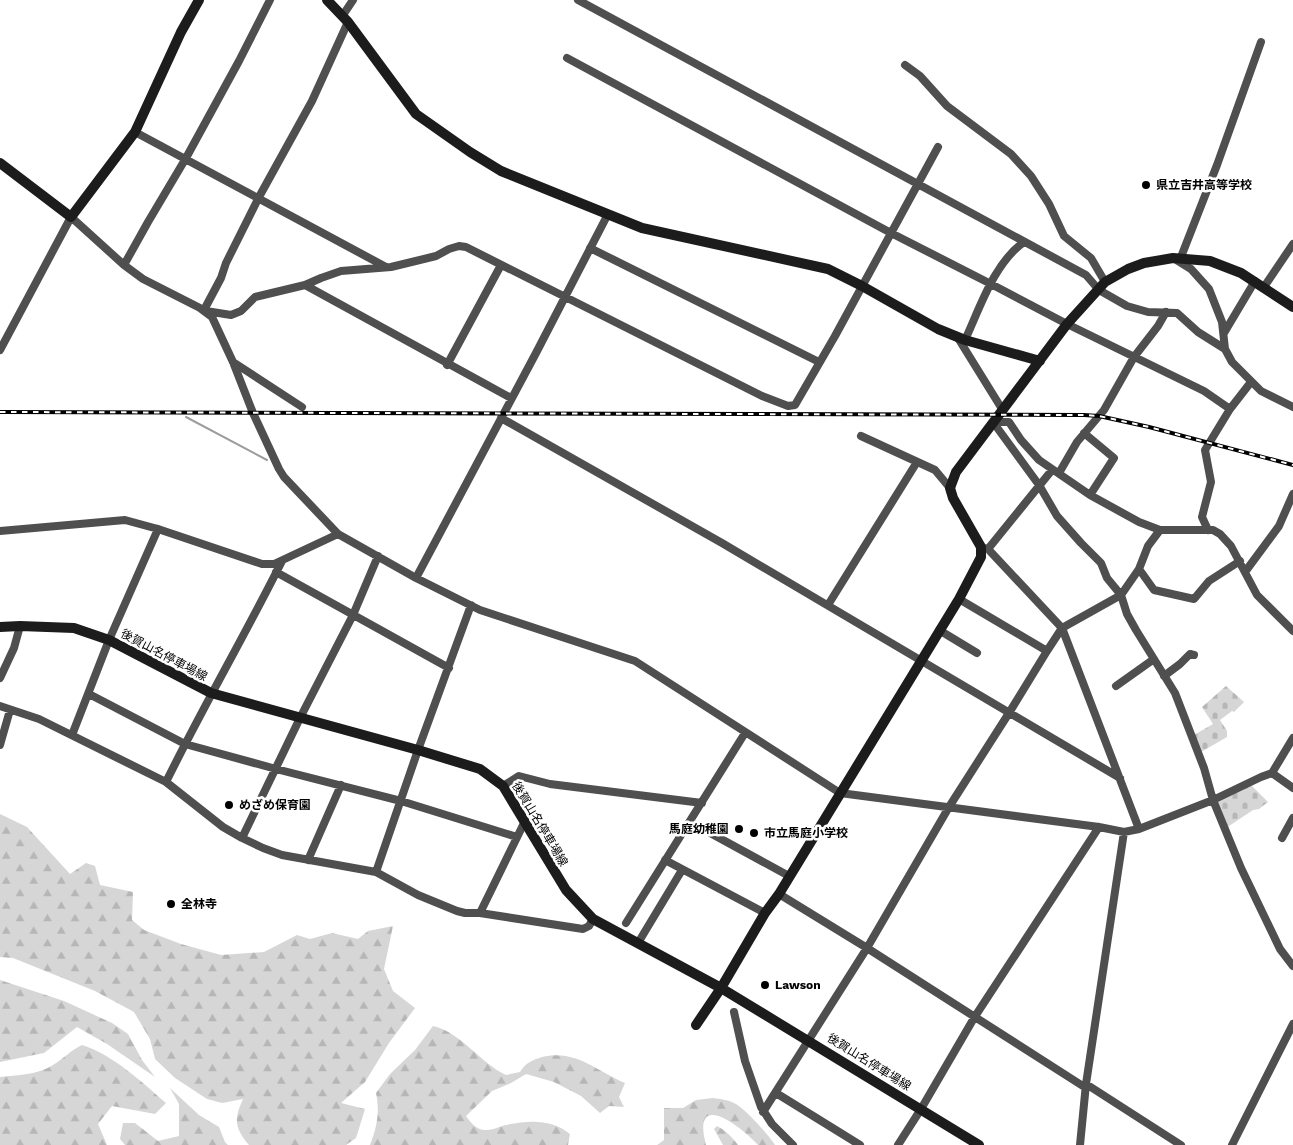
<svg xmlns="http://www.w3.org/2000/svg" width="1293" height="1145" font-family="'Work Sans','Noto Sans JP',sans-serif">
<defs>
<pattern id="forest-firs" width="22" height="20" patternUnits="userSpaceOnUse" patternTransform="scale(1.25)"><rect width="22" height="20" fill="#d6d6d6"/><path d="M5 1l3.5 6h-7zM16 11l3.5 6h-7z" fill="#b6b6b6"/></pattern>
<pattern id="cemetery-stones" width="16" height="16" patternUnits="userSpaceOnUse" patternTransform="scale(1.25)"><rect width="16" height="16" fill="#d6d6d6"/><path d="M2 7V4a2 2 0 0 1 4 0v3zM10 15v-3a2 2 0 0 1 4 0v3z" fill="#b6b6b6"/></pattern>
</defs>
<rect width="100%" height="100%" fill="#fff"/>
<path fill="url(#forest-firs)" d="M0,814L27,827L70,874L86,863L95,866L100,885L133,892L132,920L144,930L181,944L221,955L264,952L297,935L310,939L332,933L358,939L368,931L393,926L384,969L393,991L415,1008L389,1043L365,1082L341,1103L365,1109L356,1138L346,1145H249C234,1127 234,1119 243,1099L222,1103L207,1099L175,1078L155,1059L150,1039L134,1012L95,991L13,958L0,957Z
M0,980L64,1001L112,1023L128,1034L142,1060L155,1077L107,1044L77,1027L44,1053L0,1062Z
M433,1026C462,1033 480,1063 506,1075L520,1072C525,1063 533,1060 542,1057C576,1049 596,1071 625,1083L619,1097L624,1107L609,1106L600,1113L581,1096L554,1082L526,1074L511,1083L492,1091L466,1116C471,1123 477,1131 487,1130C494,1130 500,1126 506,1125C529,1120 552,1119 570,1134L568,1145H370C377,1127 380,1112 376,1093L390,1074L415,1050Z
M82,1045C112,1054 143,1083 166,1103L155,1114L112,1106L98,1124L107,1145H0V1077C17,1075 38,1075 53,1065C64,1058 70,1051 82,1045Z
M170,1088L199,1115L219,1127L225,1142L228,1145H125L120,1139L123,1123H135L158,1141L179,1136V1104Z
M713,1098C721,1099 729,1100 736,1104C748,1112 767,1133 775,1145H758C741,1126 691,1088 706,1145H657L664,1140V1108H683L696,1100Z
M717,1126C725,1130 732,1137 738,1145H723L714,1129Z"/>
<path fill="url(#cemetery-stones)" d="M1226,686L1244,702L1234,712L1232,711L1220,720L1227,731V737L1201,752L1194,735L1213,724L1202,707Z
M1250,784L1268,802L1259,809L1253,810L1226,828L1215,800Z"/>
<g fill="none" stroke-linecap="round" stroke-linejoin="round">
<path stroke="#9d9d9d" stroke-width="2" d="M186,417L267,460"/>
<path stroke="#4f4f4f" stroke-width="8" d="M578,0L1086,275L1099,290L1127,306L1148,312L1177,313L1198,332L1225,349
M343,15L353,0
M567,58L891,233L991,284L1067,324L1204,391L1230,409
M905,65L920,76L947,106L1011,154L1031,176L1049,204L1064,236L1091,258L1105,282
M135,132L386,267
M590,248L819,362
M1181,257L1217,165L1261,42
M1175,259L1191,269L1209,289L1222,322L1225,349L1232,362L1261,391L1293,407
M124,265L148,222L186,158L239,61L270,0
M305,285L511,398
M1264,287L1293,244
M204,310L221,278L226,263L259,197L312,101L348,22
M206,311L231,315L241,311L255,297L305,285L321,278L341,271L391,267L436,256L449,249L459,246L466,247L762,396L788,406L795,405L835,336L938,147
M1224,333L1255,281
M958,338L1002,409
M965,340C980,308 994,263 1024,242
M0,350L71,217L124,265L143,279L200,308L212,317L233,362L253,413L279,469L284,477L338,534L416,578L480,610L635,661L840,793L1099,827L1124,832L1139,829L1213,800L1261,777L1272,773L1293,738
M233,362L302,407
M447,365L501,265
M501,418L722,543L1120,778
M993,422L1039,485L1057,516L1081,543L1101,563L1107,578L1121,595L1127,614L1136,630L1175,693L1204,768L1213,800L1241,868L1280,949L1293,966
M993,422H1009L1021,440L1039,460L1090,495L1139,522L1160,530H1213L1220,534L1231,546L1257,595L1293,631
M1084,433L1114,458L1090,495
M861,436L935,470L950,488
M1059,473L1077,442L1104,410L1134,357L1158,326L1166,312
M1208,530L1202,517L1211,482L1205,450L1230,409L1251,382
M0,531L125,520L158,529L262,564H274L338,534
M983,548L988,549L1052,470
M988,549L1062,628L1139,829
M1139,569L1154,590L1194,599L1209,581L1240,561
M276,572L449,668
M1245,572L1279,526L1293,494
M416,578L536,353L608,214
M959,599L1047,651
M828,605L917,462
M939,630L977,653
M1164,676L1180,664L1190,654L1194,655
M0,678L14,648L20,626
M1116,686L1154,659
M89,694L185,744L276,769L401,801L517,837
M0,706L39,719L166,782L223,827L242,838L263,848L282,855L376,872L418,895L457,911L465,913H480L583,929L589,926L593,919
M72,735L109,640L158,529
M0,745L10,710
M1272,773L1293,788
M166,782C203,707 245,635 282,561
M503,786L519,776L550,784L702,803
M690,822L789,876
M242,838L300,718L353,615L378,556
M1282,838L1293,818
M308,860L341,785
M665,860L765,913
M376,872L418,750L471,605
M779,894L867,948L1086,1088
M480,913L525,821
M626,923L745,733
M638,943L682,870
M734,1012L745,1061L761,1107L772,1124L793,1145
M1086,1084L1181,1145
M776,1093L860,1145
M763,1112L867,948L949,807L1009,713L1047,651L1062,628L1121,595L1139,569L1148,546L1160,530
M898,1145L921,1109L974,1018L1099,827
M1080,1145L1086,1084L1124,832
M1232,1145L1293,1024"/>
<path stroke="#1c1c1c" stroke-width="10" d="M327,0L348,22L416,114L470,152L501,171L642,228L828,269L862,286L938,329L965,340L1040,361
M0,163L71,217L135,132L181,32L199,0
M0,627L20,626L74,628L109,640L211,693L418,750L480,769L503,786L566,890L593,919L721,988L979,1145
M696,1025L721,988L765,913L779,894L959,599L981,557V547L953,498L950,488L956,472L1067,324L1105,282L1128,269L1144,263L1173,258L1210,261L1241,273L1293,307"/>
<g stroke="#000" stroke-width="4">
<path id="rail" d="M0,412L1084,415L1099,416L1149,427L1293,465"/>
</g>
<use href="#rail" stroke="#fff" stroke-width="2" stroke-dasharray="5.5" stroke-linecap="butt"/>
</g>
<g fill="#000" stroke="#fff" stroke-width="2">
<circle cx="1146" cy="185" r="5"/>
<circle cx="229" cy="805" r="5"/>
<circle cx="739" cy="829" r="5"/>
<circle cx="754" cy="833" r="5"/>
<circle cx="171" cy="904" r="5"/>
<circle cx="765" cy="985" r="5"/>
</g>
<g text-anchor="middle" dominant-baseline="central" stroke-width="5" stroke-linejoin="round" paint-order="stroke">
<g font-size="12" font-weight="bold" fill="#000" stroke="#fff" text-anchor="start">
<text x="1156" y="185">県立吉井高等学校</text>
<text x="239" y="805">めざめ保育園</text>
<text x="729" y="829" text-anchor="end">馬庭幼稚園</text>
<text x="764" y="833">市立馬庭小学校</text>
<text x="181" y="904">全林寺</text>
<text x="775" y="985">Lawson</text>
</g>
<g font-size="12" fill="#000" stroke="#fff">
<text transform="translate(164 655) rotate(28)">後賀山名停車場線</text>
<text transform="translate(540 824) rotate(59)">後賀山名停車場線</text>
<text transform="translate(869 1062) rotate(32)">後賀山名停車場線</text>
</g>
</g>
</svg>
